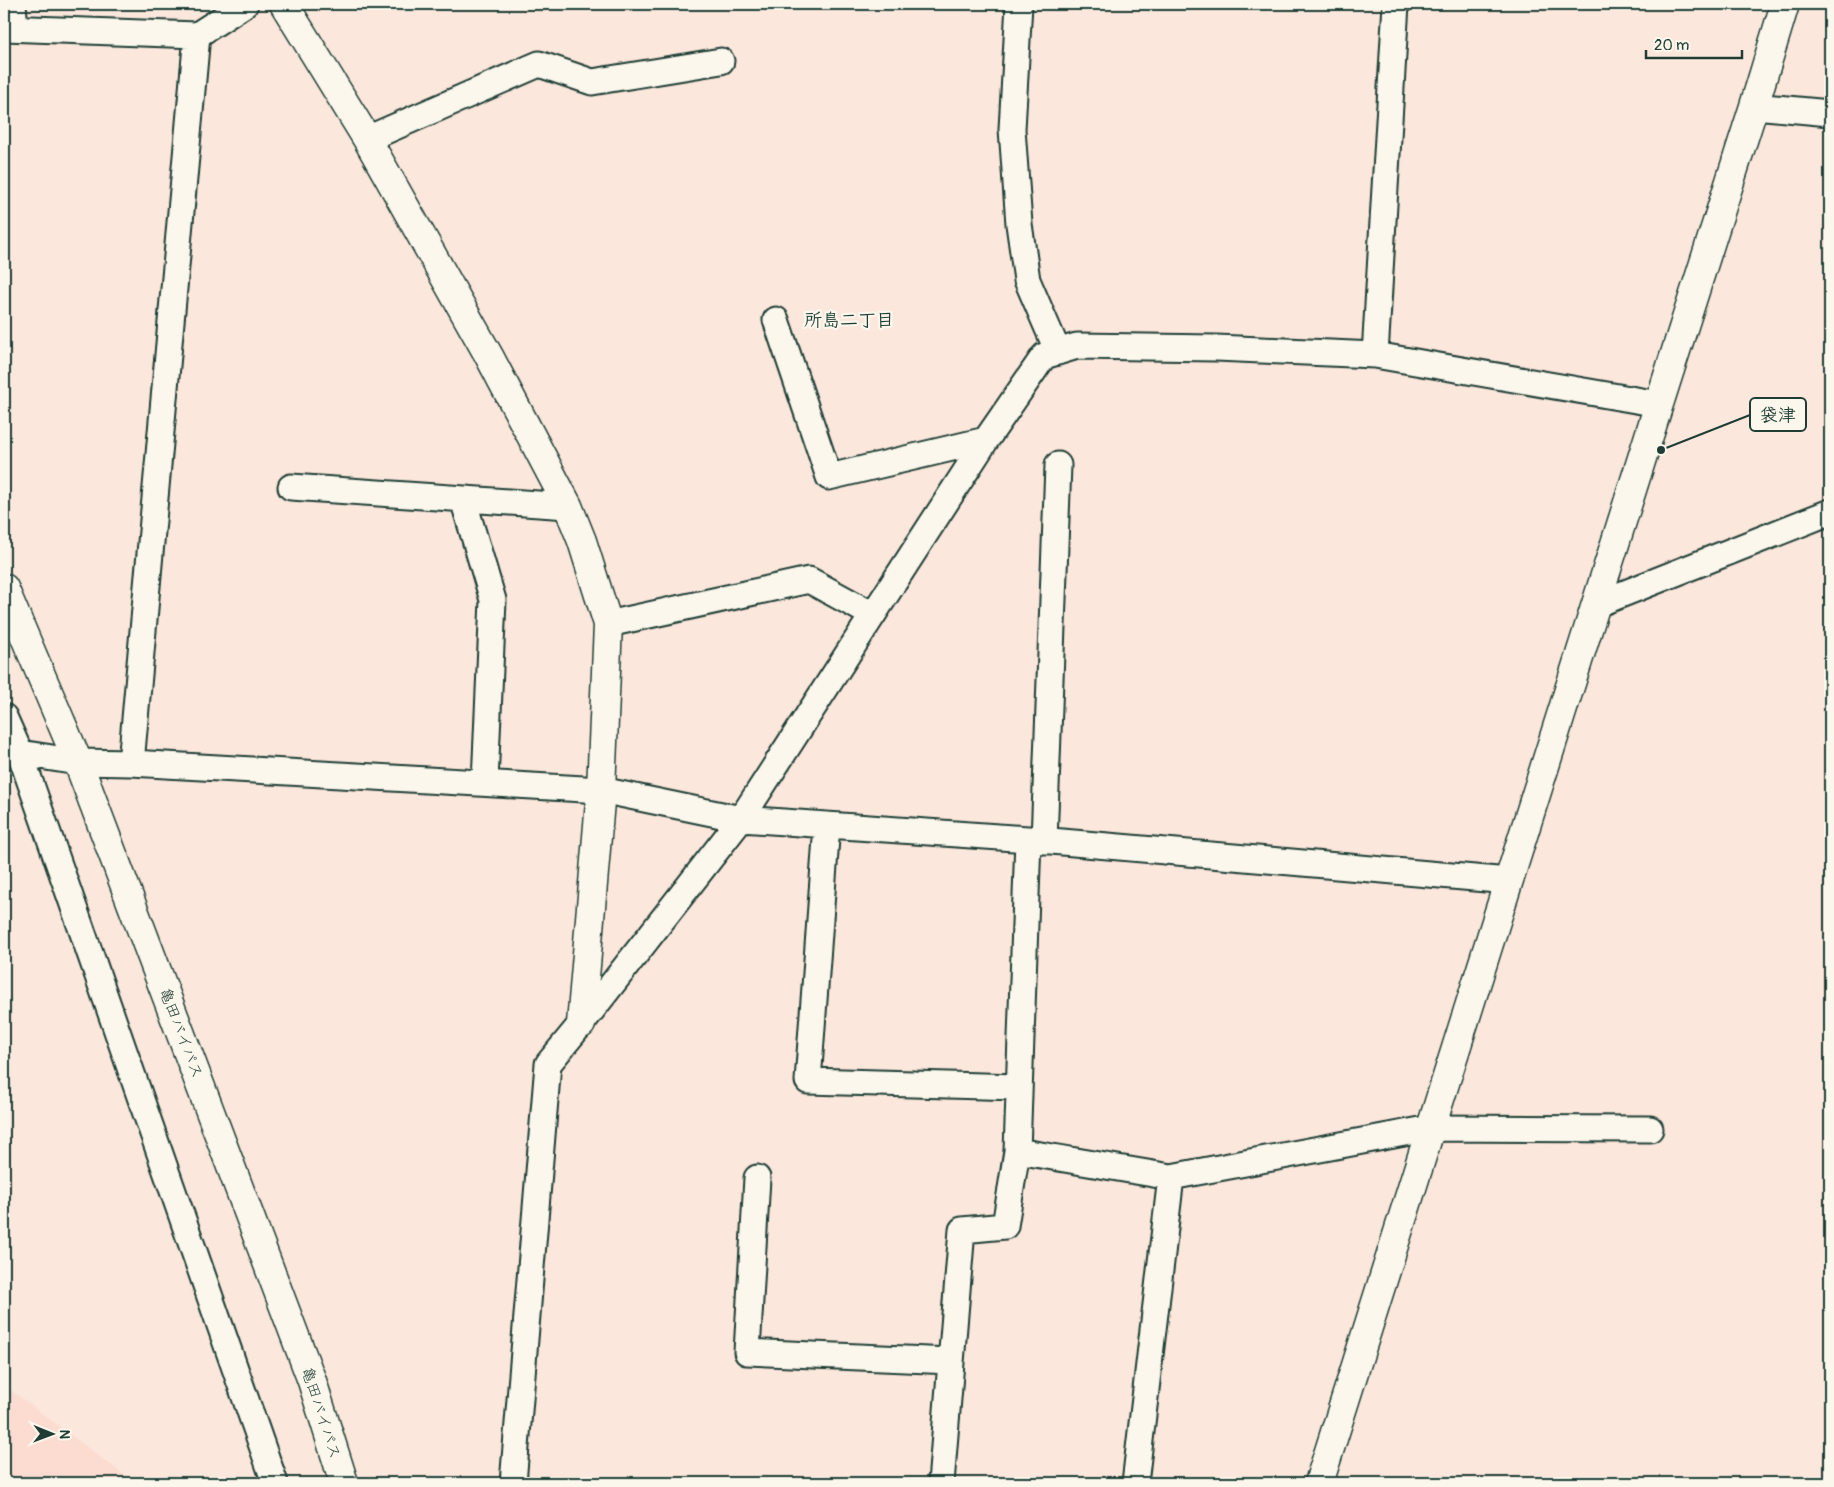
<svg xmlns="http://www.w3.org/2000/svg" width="1834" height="1487" font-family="Pangolin,'Klee One',sans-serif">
<rect width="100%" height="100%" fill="#fce7dc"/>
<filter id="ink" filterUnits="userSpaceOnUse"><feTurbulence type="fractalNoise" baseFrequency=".02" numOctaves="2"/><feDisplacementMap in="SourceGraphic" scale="10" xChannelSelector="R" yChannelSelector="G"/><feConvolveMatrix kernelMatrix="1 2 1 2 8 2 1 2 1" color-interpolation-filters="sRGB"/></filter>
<g filter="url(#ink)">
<path fill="#fcdcd1" d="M4,1385L135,1483H4Z"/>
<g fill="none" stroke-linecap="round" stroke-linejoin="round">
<g stroke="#1f3d34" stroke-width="29">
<path id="minor" d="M13,4L15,28
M1019,4L1012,129L1019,224L1027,280L1058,352
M4,28L197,35L245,4
M1754,106L1830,113
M367,139L539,64L592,82L721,61
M776,320L829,477L986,440
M1375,355L1396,4
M291,487L568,506
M463,499L493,600L485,782
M1595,605L1830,512
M608,624L809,580L873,615
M4,717L20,753L275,1483
M20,753L78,762L131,763L601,790L741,819L1028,839L1509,881
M131,763L197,35
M827,825L808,1081L1018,1087
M1044,841L1058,465
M1017,1151L1171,1177L1431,1128L1650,1129
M757,1178L747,1352L951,1361
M513,1483L548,1064L581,1024L741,819L986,440L1044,356L1077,346L1216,348L1375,355L1659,404
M941,1483L962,1230L1005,1226L1017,1151L1028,839
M1135,1483L1171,1177"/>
</g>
<g stroke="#1f3d34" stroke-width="31">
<path id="tertiary" d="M284,4L367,139L489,356L568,506L582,541L608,624L601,790L581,1024
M1319,1483L1659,404L1754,106L1785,4"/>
</g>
<g stroke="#1f3d34" stroke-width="31">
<path id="secondary" d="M4,588L78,762L312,1381L344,1483"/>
</g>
<use href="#minor" stroke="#fbf7ec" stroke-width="25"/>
<use href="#tertiary" stroke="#fbf7ec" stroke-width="28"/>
<use href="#secondary" stroke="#fbf7ec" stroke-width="28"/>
</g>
</g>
<g text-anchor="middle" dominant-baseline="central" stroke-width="4.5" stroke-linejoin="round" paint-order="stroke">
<g font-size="16" fill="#1f3d34" stroke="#fbf7ec">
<text transform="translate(181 1033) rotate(69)">亀田バイパス</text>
<text transform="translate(321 1413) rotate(72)">亀田バイパス</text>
</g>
<g font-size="18" font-weight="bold" fill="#1f3d34" stroke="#fbf7ec">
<text x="849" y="320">所島二丁目</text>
</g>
</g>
<path fill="none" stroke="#1f3d34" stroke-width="2" d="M1661 450L1750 415"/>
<circle fill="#1f3d34" stroke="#fbf7ec" stroke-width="2" cx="1661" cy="450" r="5"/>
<rect fill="#fbf7ec" stroke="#1f3d34" stroke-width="2" x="1750" y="398" width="56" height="33" rx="5"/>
<g font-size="18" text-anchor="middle" font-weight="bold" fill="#1f3d34">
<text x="1778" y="421">袋津</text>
</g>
<rect width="1834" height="1487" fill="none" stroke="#fbf7ec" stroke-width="20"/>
<rect x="10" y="10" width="1814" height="1467" fill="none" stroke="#1f3d34" stroke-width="2" filter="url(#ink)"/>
<g transform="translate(52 1434) rotate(91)" stroke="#fbf7ec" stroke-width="4" paint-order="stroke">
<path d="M0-4L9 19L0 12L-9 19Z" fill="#1f3d34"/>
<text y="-8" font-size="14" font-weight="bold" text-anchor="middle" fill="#1f3d34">N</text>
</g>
<path d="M1646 50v8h96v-8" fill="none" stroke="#1f3d34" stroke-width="2.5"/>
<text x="1654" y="50" font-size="15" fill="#1f3d34" stroke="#fbf7ec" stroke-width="4" paint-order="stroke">20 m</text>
</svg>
